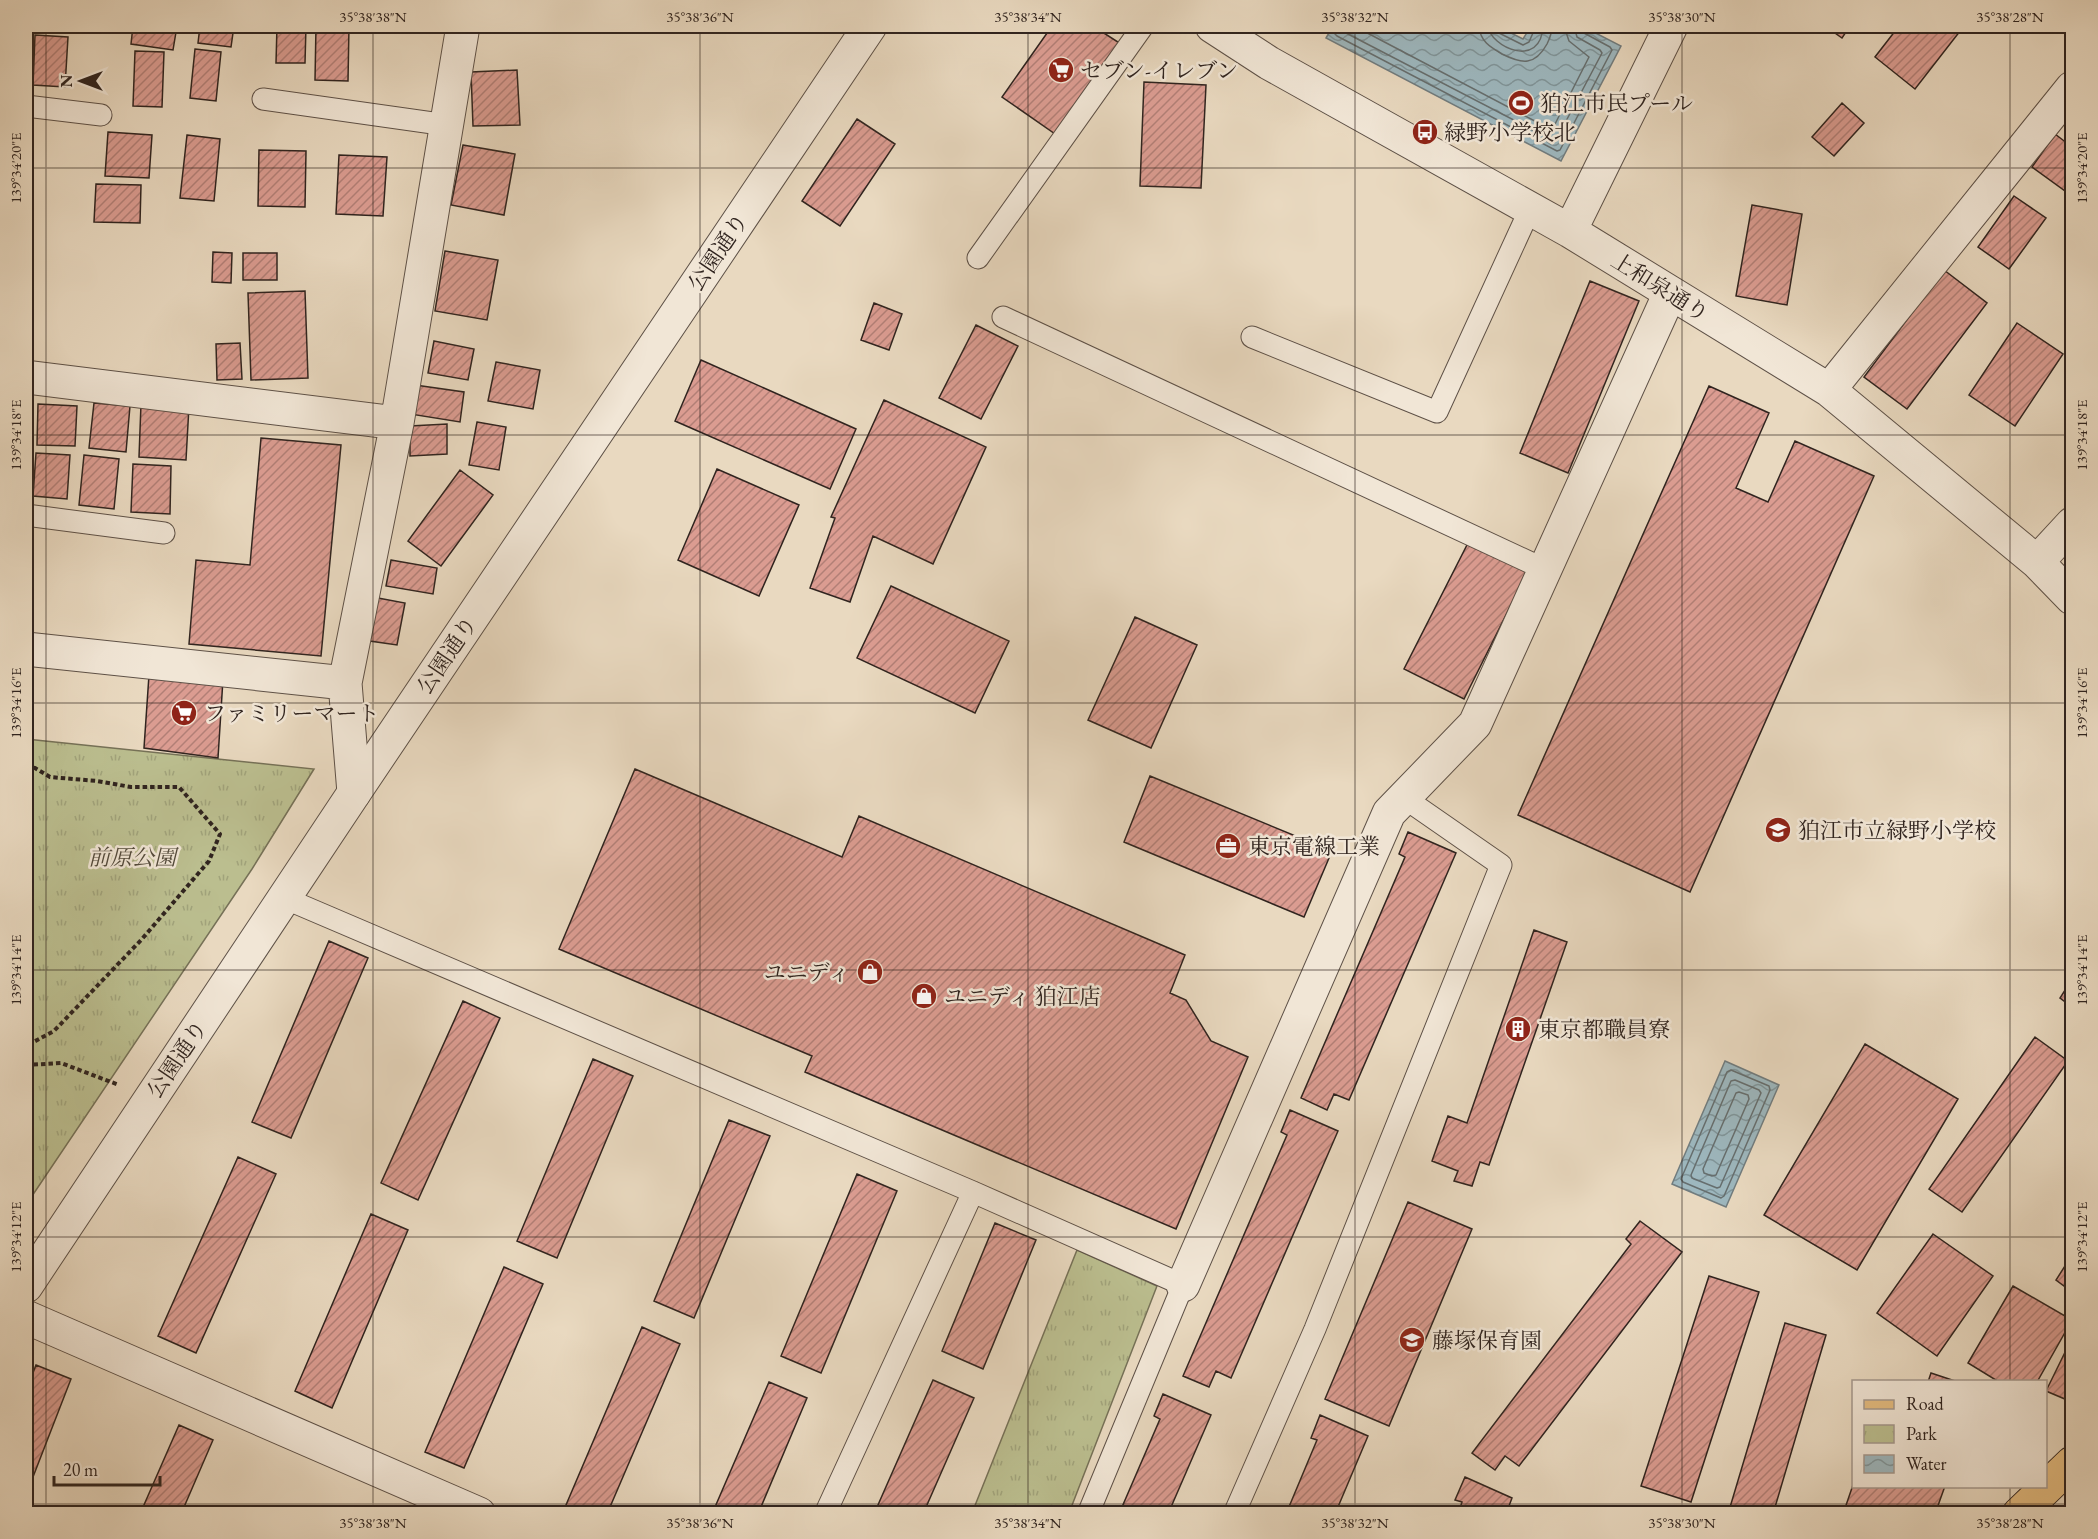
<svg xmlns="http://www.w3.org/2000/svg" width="2098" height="1539" font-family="'EB Garamond','Noto Serif JP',serif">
<defs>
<pattern id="park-tufts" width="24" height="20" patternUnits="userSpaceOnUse" patternTransform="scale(1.5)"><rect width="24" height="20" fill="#bbbe8f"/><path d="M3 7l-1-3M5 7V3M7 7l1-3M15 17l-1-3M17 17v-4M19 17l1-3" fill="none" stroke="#a1a37b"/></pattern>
<pattern id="water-waves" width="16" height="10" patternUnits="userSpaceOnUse" patternTransform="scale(1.5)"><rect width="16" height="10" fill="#9db7be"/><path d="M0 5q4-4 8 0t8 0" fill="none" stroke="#80959a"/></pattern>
<pattern id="building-hatch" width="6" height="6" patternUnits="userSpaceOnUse" patternTransform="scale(1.5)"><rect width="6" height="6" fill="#db9c91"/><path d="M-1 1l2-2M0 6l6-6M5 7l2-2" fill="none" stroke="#b27f76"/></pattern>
</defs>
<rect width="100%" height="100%" fill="#e9d9c0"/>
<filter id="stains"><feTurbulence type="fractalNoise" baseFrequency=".00333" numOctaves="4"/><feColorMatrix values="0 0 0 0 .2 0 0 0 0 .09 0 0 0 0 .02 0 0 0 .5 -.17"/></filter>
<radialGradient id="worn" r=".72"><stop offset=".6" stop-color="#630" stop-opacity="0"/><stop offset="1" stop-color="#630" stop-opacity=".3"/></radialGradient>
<path fill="url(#park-tufts)" stroke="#767157" stroke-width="1.5" d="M26,739L314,769L252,869L26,1205Z
M1077,1250L1157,1286L1069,1513H972Z"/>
<path fill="url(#water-waves)" stroke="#717c7e" stroke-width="1.5" d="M1333,26H1497L1523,39L1531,26H1582L1621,46L1561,161L1326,38Z
M1725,1061L1779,1085L1726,1207L1672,1184Z"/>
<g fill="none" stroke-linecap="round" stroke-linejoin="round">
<path stroke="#666e6e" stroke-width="1.5" d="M1337,26L1335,34L1337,36L1557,151L1560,150L1612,50L1610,47L1584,33L1581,26
M1345,26L1346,33L1554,141L1556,140L1602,53L1600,50L1577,37L1574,26
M1354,26L1550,129L1553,128L1589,57L1569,41L1564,26
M1479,26C1480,41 1490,47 1502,54C1522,64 1535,66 1547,44C1550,38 1552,33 1552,26
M1488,26C1490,47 1541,70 1543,26
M1496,26L1499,33L1523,45L1529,42L1536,26
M1731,1070L1769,1086L1770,1090L1724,1196L1721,1198L1683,1182L1681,1179L1727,1072Z
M1735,1080L1759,1090L1761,1093L1720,1187L1717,1188L1692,1178L1691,1175L1731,1081Z
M1739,1092L1748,1095L1749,1099L1716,1175L1712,1176L1704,1173L1703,1169L1736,1093Z"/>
</g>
<path fill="url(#building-hatch)" stroke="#30241f" stroke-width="1.5" d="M28,26H69V29L28,28Z
M133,26H177L173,50L131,44Z
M200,26H234L231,47L198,43Z
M277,26H306L305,63H276Z
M316,26H349L348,81L315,80Z
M1052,26H1093L1121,44L1058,136L1002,97Z
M1825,26H1850L1842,38Z
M1899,26H1964L1915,89L1875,57Z
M35,35L68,37L65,87L33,85Z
M195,49L221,52L216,101L190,98Z
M135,51L164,52L162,107L133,106Z
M517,70L520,125L473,126L471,72Z
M1144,82L1206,85L1201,188L1140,186Z
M1842,103L1864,123L1834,156L1812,137Z
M857,119L895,144L840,226L802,201Z
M108,132L152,135L149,178L105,176Z
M2055,134L2072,147V196L2032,167Z
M187,135L220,139L214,201L180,198Z
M463,145L515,154L504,215L451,205Z
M259,150L306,151L305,207L258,206Z
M26,155H30L27,208H26Z
M339,155L387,157L383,216L336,214Z
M96,184L141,185L140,223L94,222Z
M2014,196L2046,218L2009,269L1978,247Z
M1752,205L1802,214L1787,305L1736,296Z
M445,251L498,260L487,320L435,311Z
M213,252L232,253L231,283L212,282Z
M243,253H277V280H243Z
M1944,270L1987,303L1907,409L1864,377Z
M1590,281L1639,301L1568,473L1520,453Z
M305,291L308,378L251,380L248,293Z
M874,303L902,314L889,350L861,340Z
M2017,323L2063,354L2015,426L1969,395Z
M976,325L1018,346L981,419L939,398Z
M434,341L474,349L468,380L428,373Z
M240,343L242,379L217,380L216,344Z
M701,360L856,429L830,489L675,421Z
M496,362L540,370L533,409L488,401Z
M415,385L464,392L460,422L410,414Z
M1709,386L1769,413L1736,488L1768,502L1795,441L1874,476L1690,892L1518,815Z
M884,400L986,447L933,564L873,536L850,602L810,588L835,518L831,517Z
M94,403L130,406L126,452L89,448Z
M38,404L77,406L75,446L37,445Z
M141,404L189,406L186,460L139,457Z
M477,422L506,427L499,470L469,465Z
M447,424V454L410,456V426Z
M261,438L341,445L321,656L189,644L196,560L250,565Z
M36,453L70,455L67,499L33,496Z
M84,455L119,459L114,509L79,505Z
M133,464L171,466L170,514L131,512Z
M717,469L799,505L759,596L678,560Z
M460,470L493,495L441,566L408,541Z
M1469,541L1528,571L1464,699L1404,669Z
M391,560L437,568L433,594L386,586Z
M891,586L1009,641L975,713L857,658Z
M378,598L405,603L397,645L370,641Z
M1135,617L1197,645L1151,748L1088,720Z
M149,675L223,679L218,758L144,748Z
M635,769L842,857L859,816L1185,955L1170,993L1186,1000L1211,1041L1248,1057L1176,1229L805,1072L812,1056L559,949Z
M1150,776L1332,851L1304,917L1124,842Z
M1408,832L1456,853L1349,1100L1334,1094L1327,1110L1301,1098L1405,857L1399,854Z
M1534,930L1567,942L1489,1165L1480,1162L1472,1186L1454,1181L1458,1171L1432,1161L1448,1116L1467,1123Z
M329,941L368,958L291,1138L252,1122Z
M2072,979V1007L2060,998Z
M463,1001L500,1018L418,1200L381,1183Z
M2035,1037L2068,1061L1962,1212L1929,1189Z
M1865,1044L1958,1099L1857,1270L1764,1215Z
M593,1059L633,1076L557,1258L517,1241Z
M1290,1110L1338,1131L1231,1378L1216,1371L1209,1387L1183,1376L1287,1135L1281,1132Z
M729,1120L770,1136L694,1318L654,1301Z
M238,1157L276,1174L196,1353L158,1336Z
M857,1174L897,1191L821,1373L781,1356Z
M1408,1202L1472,1229L1389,1426L1325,1399Z
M371,1214L408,1230L332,1408L295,1391Z
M1640,1221L1682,1252L1519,1466L1505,1456L1495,1470L1472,1453L1631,1244L1626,1239Z
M995,1223L1036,1240L983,1369L942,1351Z
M1933,1234L1993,1276L1937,1356L1877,1313Z
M2072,1255V1292L2056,1280Z
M504,1267L543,1284L464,1468L425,1452Z
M1709,1276L1759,1292L1691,1502L1641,1486Z
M2013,1286L2072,1320L2037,1382H1999L1968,1363Z
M1785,1323L1826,1335L1773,1514H1728Z
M642,1327L680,1344L607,1514H566L563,1512Z
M2072,1338V1402L2046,1391Z
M36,1365L71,1379L26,1495V1391Z
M1931,1373L1958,1382H1928Z
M933,1380L974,1398L923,1514H874Z
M769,1382L807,1398L758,1514H712Z
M1163,1394L1211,1415L1168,1514H1119L1160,1419L1154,1416Z
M1320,1415L1368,1436L1335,1514H1286L1317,1440L1311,1438Z
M179,1425L213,1440L181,1514H140Z
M1465,1477L1512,1498L1506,1514H1458L1462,1502L1455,1500Z
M1854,1482V1486H1945L1935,1514H1843Z"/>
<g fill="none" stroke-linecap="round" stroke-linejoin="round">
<g stroke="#5e5147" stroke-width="23">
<path id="service" d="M263,99L447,125
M26,106L101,115
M978,258L1143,26
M1003,317L1544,569
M1252,337L1437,412L1530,209
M26,515L164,533
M284,898L973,1192L1183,1285L1088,1514
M825,1514L973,1192
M1234,1514L1315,1329L1501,865L1403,797"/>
</g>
<g stroke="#5e5147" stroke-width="35">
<path id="minor" d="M1212,26L1269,63L1570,231L1829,390L2037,562L2072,598
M1570,231L1671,26
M26,377L397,423
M1829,390L2072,88
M2037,562L2072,524
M26,649L345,683
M354,793L345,683L397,423L463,26
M1183,1285L1389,813L1475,724L1670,293
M26,1317L479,1514"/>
</g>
<g stroke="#5e5147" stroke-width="35">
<path id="tertiary" d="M26,1286L354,793L870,26"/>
</g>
<g stroke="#30241f" stroke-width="35">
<path id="primary" d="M2019,1514L2072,1463"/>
</g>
<path stroke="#30241f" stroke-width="4" stroke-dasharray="4.5 3" stroke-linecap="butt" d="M1048,26L1051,27
M26,766L35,768L50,777L97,781L131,787H179L220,834L209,861L142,939L54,1031L26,1046
M26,1065L61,1063L119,1085"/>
<use href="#service" stroke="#f1e6d6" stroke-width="21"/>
<use href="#minor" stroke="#f1e6d6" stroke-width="33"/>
<use href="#tertiary" stroke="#f1e6d6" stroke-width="33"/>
<use href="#primary" stroke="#e4bc80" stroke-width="33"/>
</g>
<path fill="none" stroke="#30241f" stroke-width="1.5" stroke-opacity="0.45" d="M46,26V1514M373,26V1514M700,26V1514M1028,26V1514M1355,26V1514M1682,26V1514M2010,26V1382M26,168H2072M26,435H2072M26,703H2072M26,970H2072M26,1237H2072M2010,1486V1514M26,1504H2072"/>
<defs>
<g id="supermarket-disc" transform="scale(1.35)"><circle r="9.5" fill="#8f2418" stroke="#f1e6d6"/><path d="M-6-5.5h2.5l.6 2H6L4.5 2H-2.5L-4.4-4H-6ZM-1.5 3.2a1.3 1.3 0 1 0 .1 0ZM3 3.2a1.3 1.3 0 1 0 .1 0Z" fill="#fff"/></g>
<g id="stadium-disc" transform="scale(1.35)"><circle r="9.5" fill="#8f2418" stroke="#f1e6d6"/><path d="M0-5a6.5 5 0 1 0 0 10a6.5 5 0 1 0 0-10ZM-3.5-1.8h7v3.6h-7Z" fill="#fff"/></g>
<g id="bus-disc" transform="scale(1.35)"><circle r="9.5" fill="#8f2418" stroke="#f1e6d6"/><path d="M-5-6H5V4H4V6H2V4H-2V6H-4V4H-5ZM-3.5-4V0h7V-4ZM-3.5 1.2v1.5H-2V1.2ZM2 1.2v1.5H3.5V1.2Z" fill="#fff"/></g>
<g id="school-disc" transform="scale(1.35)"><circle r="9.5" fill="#8f2418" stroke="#f1e6d6"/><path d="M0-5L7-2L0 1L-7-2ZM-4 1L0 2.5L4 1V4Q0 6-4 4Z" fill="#fff"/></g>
<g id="office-disc" transform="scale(1.35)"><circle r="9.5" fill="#8f2418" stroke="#f1e6d6"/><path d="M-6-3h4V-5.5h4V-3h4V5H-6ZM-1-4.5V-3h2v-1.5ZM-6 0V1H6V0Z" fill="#fff"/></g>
<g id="shop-disc" transform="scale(1.35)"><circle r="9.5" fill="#8f2418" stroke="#f1e6d6"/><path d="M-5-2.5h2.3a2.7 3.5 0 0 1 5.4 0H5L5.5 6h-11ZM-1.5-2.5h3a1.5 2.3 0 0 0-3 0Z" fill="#fff"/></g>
<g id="building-disc" transform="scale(1.35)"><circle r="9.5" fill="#8f2418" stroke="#f1e6d6"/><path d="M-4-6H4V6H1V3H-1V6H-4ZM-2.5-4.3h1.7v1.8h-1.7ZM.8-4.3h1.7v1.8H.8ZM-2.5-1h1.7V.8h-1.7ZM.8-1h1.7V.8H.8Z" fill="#fff"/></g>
</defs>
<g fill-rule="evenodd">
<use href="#supermarket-disc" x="1061" y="70"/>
<use href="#stadium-disc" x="1521" y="103"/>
<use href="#bus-disc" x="1425" y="132"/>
<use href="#supermarket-disc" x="184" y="713"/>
<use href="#school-disc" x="1778" y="830"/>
<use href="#office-disc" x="1228" y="846"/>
<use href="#shop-disc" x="870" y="972"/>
<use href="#shop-disc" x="924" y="996"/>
<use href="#building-disc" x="1518" y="1029"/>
<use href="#school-disc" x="1412" y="1340"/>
</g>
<g text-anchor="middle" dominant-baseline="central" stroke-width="5" stroke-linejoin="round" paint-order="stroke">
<g font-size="22" fill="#30241f" stroke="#f1e6d6" text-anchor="start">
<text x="1080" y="70">セブン-イレブン</text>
<text x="1540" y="103">狛江市民プール</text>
<text x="1444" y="132">緑野小学校北</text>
<text x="204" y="713">ファミリーマート</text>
<text x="1798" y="830">狛江市立緑野小学校</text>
<text x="1248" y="846">東京電線工業</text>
<text x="850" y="972" text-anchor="end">ユニディ</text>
<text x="944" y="996">ユニディ 狛江店</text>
<text x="1538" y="1029">東京都職員寮</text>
<text x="1432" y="1340">藤塚保育園</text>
</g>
<g font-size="22" fill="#30241f" stroke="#f1e6d6">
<text transform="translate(718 252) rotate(-56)">公園通り</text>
<text transform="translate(1660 287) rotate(32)">上和泉通り</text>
<text transform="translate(447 655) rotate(-56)">公園通り</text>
<text transform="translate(177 1059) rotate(-56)">公園通り</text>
</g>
<g font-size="22" font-style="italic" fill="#534a3b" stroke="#f1e6d6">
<text x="132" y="857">前原公園</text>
</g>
</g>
<rect width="2098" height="1539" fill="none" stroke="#e9d9c0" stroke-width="66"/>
<rect x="1852" y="1380" width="195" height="108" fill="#f1e6d6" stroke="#a4988d" stroke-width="1.5"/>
<rect x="1864" y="1400" width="30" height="9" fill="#e4bc80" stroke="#a4988d" stroke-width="1.5"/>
<text x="1906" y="1410" font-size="18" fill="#30241f">Road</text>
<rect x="1864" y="1425" width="30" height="18" fill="url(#park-tufts)" stroke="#a4988d" stroke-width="1.5"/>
<text x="1906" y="1440" font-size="18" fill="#30241f">Park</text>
<rect x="1864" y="1455" width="30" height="18" fill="url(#water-waves)" stroke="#a4988d" stroke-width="1.5"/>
<text x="1906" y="1470" font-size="18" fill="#30241f">Water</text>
<g transform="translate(81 81) rotate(270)" stroke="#f1e6d6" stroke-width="4.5" paint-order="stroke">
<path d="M0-4.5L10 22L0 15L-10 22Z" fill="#30241f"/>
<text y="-9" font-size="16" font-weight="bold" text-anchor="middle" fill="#30241f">N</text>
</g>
<path d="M54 1476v9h106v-9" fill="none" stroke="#30241f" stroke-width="3"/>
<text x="63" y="1476" font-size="18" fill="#30241f" stroke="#f1e6d6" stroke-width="4.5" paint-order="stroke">20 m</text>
<rect x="33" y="33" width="2032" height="1473" fill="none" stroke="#30241f" stroke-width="2"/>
<g font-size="15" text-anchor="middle" fill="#30241f">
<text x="373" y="22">35°38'38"N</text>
<text x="700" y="22">35°38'36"N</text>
<text x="1028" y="22">35°38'34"N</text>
<text x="1355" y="22">35°38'32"N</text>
<text x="1682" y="22">35°38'30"N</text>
<text x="2010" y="22">35°38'28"N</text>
<text transform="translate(2082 168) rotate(-90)" y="5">139°34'20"E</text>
<text transform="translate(16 168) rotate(-90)" y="5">139°34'20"E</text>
<text transform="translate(2082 435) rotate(-90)" y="5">139°34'18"E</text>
<text transform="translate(16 435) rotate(-90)" y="5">139°34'18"E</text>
<text transform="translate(2082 703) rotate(-90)" y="5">139°34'16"E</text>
<text transform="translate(16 703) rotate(-90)" y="5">139°34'16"E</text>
<text transform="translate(2082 970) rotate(-90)" y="5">139°34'14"E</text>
<text transform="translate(16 970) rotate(-90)" y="5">139°34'14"E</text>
<text transform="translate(2082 1237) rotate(-90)" y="5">139°34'12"E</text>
<text transform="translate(16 1237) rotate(-90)" y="5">139°34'12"E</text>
<text x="373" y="1528">35°38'38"N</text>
<text x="700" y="1528">35°38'36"N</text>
<text x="1028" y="1528">35°38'34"N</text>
<text x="1355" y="1528">35°38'32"N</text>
<text x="1682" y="1528">35°38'30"N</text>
<text x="2010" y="1528">35°38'28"N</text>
</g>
<rect width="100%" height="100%" filter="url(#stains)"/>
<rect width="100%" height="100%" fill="url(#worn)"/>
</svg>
